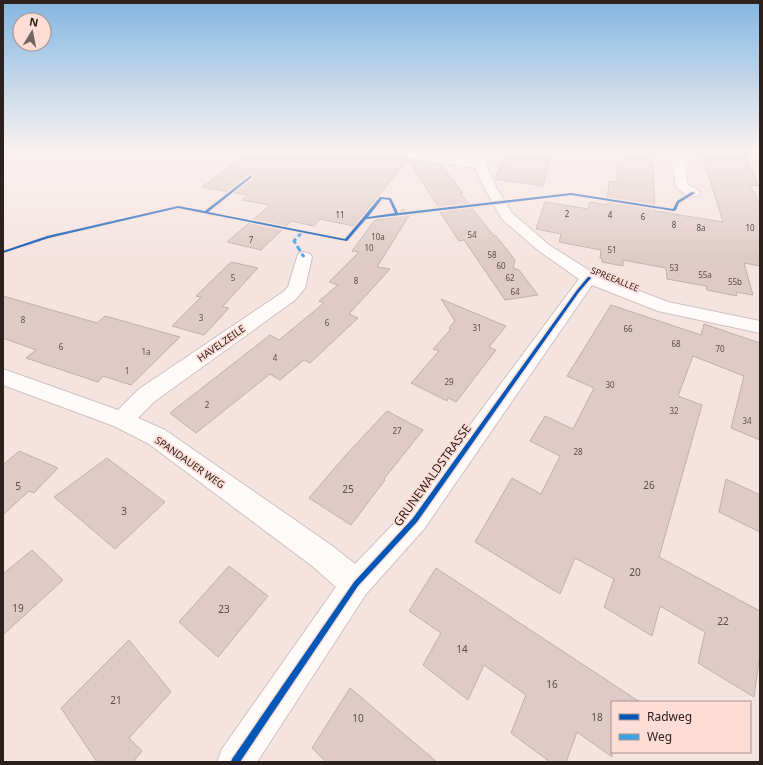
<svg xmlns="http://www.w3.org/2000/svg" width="763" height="765" font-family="'Noto Sans',sans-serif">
<rect width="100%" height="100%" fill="#f5e3df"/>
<path fill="#dfcac5" stroke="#beb0ad" d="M252,151H308L364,160L365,151H378L384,155L440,164L463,193H460L494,236H496L515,260L513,268L519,270L538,295L505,300L464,240L459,241L440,212H442L408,160L353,226L320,219L314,226L291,221L261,250L227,242L270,205L242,200L247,195L202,187Z
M507,151H547L545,158L550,159L543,186L495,179Z
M624,151H652L655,211L723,222L701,151H743L759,186L750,185L760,205V266L744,263L753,295L736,292L737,296L707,290L706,286L667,279L666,268L623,260V266L602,262V258H600L601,250L559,242L561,234L536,229L545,202L588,209L590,202L607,205L609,181L617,182L618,162L623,163Z
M403,209L410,214L377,267L390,269L349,314L358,318L310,363L304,360L280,380L270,374L196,433L170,413L270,335L279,340L324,303L319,301L338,285L329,282L359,252L352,251L375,220L394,218Z
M231,262L258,268L222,307L229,308L204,335L172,326L201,297L196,296Z
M3,296L97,323L105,316L180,337L131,385L103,376L98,382L26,358L36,350L3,338Z
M441,299L506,326L489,347L496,350L456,402L448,398L447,401L411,383L439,351L433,349L451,329L449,328L455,321Z
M611,305L701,335L704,324L760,343V440L731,428L744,376L693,356L678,396L702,405L659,557L760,611V653L754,697L698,663L705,632L660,606L652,636L604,607L614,579L575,558L560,594L475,542L512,478L541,494L560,456L530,441L545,416L573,429L594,388L567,376Z
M387,411L423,430L384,479L385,480L351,525L309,498L345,456Z
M19,451L58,468L34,493L29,491L3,515V465Z
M107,458L165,502L115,549L54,497Z
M726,479L760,495V532L719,512Z
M32,550L63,580L3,635V574Z
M229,566L268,596L218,657L179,622Z
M436,568L640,702H612V757L577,732L566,762H550L511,733L526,695L484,665L468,700L423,665L441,633L409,611Z
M129,640L171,692L129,738L142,751L133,762H97L61,708Z
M350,688L437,762H326L312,748Z"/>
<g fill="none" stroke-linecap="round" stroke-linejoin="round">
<g stroke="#d0c1bf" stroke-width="2">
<path id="minor" d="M379,151H411L477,161L483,151H494L486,165L497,189L512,213L549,245L595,274L668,302L760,321V333L658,311L592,285L424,529L366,594L257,762H217L222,749L336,587L311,565L149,444L114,426L3,385V369L118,410L139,389L283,292L288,287L298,254L304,252L310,254L312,257L305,288L295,300L155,401L138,418L165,430L331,545L355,564L406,511L579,279L539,251L502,219L485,189L475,168L384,154Z
M670,151H682L688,185L698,190L700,193L698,196H688L676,187Z"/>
</g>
<use href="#minor" fill="#fefbfa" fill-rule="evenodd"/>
<path stroke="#3ea2ea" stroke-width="3" stroke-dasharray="6 3" stroke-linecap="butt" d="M302,232L294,241L304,257"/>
<g stroke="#feddd6" stroke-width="3">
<path id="cycleway" d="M250,176L252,177L208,212L345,239L380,197H381L391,198L398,213L571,193L673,209L677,201L692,192L695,193L679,203L676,210L674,211L571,195L366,219L347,241H346L178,208L49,238L3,253V251L47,236L178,206L205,211ZM382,199L389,200L395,213L368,217Z
M588,277H590L591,278L579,292L417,522L358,586L240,762H231L232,759L354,582L413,518L577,290Z"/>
</g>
<use href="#cycleway" fill="#0057b8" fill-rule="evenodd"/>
</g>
<linearGradient id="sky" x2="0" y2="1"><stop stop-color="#83b6e0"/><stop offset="0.58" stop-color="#faf2f1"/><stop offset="1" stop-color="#faf2f1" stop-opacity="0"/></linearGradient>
<rect width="763" height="259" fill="url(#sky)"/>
<g text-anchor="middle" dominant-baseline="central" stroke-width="3.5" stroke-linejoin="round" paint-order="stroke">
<g font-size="8" fill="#5a4c49">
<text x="567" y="213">2</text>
<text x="340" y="214">11</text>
<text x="610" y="214">4</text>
<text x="643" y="216">6</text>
<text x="674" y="224">8</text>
<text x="701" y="227">8a</text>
<text x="750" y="227">10</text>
<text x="472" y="234">54</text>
<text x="378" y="236">10a</text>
<text x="251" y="239">7</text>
<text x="369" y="247">10</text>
<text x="612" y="249">51</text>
<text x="492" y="254">58</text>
<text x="501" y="265">60</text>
<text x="674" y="267">53</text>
<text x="705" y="274">55a</text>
<text x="233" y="277">5</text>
<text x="510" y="277">62</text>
<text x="356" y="280">8</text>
<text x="735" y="281">55b</text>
<text x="515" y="291">64</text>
<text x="201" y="317">3</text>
<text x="23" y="319">8</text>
<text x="327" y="322">6</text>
<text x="477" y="327">31</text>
<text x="628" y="328">66</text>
<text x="676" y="343">68</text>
<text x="61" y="346">6</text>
<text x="720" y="348">70</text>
<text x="146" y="351">1a</text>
<text x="275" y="357">4</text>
<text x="127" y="370">1</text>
<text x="449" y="381">29</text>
<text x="610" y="384">30</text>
<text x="207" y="404">2</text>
<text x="674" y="410">32</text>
<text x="747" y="420">34</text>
<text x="397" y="430">27</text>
<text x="578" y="451">28</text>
</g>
<g font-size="9" fill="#2d211f" stroke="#feddd6">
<text transform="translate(615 279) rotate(22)">SPREEALLEE</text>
</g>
<g font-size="10" fill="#2d211f" stroke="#feddd6">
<text transform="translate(221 343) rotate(-35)">HAVELZEILE</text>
<text transform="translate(190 462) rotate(35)">SPANDAUER WEG</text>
</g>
<g font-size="10" fill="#5a4c49">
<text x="649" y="485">26</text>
<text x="18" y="486">5</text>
<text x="348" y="489">25</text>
<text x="124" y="511">3</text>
<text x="635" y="572">20</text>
<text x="18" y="608">19</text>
<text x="224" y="609">23</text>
<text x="723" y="621">22</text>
<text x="462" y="649">14</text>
<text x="552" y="684">16</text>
<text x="116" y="700">21</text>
<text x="597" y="717">18</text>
<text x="358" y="718">10</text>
</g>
<g font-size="12" fill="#2d211f" stroke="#feddd6">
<text transform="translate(432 475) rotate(-54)">GRUNEWALDSTRASSE</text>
</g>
</g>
<rect width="763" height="765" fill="none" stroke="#2d211f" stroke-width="8"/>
<rect x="611" y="701" width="140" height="52" fill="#feddd6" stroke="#aa928d"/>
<rect x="619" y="714" width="20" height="6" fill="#0057b8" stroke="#aa928d"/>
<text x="647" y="721" font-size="12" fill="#2d211f">Radweg</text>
<rect x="619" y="734" width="20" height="6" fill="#3ea2ea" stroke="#aa928d"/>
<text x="647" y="741" font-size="12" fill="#2d211f">Weg</text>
<g transform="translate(32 32) rotate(10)"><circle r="19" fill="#feddd6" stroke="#aa928d"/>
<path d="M0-3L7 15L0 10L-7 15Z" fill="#736562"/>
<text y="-6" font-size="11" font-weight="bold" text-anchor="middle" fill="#2d211f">N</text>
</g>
</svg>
